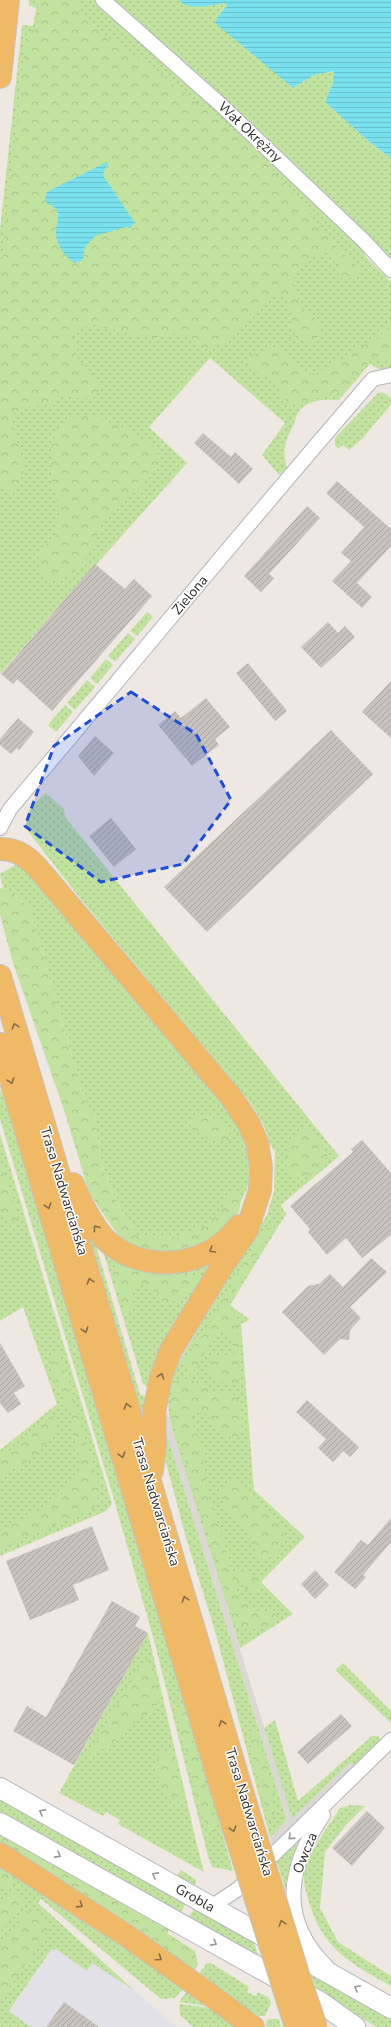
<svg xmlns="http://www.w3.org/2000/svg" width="391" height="2027" font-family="'Nunito Sans',sans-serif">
<defs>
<pattern id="grass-dots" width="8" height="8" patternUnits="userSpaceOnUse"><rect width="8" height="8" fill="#c2e3a0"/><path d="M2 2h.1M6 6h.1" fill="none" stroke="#a7c38a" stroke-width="1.8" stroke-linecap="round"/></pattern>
<pattern id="forest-crowns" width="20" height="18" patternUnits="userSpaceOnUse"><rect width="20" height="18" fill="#c2e3a0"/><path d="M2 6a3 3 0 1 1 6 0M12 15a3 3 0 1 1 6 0" fill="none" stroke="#a7c38a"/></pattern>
<pattern id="water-rules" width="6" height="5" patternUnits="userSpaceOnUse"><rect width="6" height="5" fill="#78e1ed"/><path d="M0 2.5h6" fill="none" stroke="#68c1cc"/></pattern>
<pattern id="building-hatch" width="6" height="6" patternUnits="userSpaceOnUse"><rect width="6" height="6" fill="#c8c2bc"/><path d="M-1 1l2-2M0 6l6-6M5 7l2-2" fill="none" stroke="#aca7a2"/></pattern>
</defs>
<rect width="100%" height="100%" fill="#efe7e1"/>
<path fill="#e2e1e8" d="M65,1929L135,1991L177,2027H0Z"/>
<path fill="url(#grass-dots)" d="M29,0H179C188,11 212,5 225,3L227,6L219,15L293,88L314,75L335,71L333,82L325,102L367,140L391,158V260L369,237L364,241L365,256L391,282V371L381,370L370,364L339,400C325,399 305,399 297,415C295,418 295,422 293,426C285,440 282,453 287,468L279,475L262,455L285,423L210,358L149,427L187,463L52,614L0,674V230L22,25L33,26L36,8L29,5Z
M378,393C384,391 387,395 391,399V404L363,438L349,450L343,445L338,449L335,445V438Z
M147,612L153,617L137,636L130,631Z
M128,633L135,639L115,662L108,656Z
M106,659L113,665L97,684L90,678Z
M87,680L95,687L75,710L67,703Z
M65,705L73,712L56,732L48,725Z
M46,793L64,809L65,817L339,1156L281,1205L286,1214L230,1305L250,1320L241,1324L254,1490L305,1537L261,1582L293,1614L240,1648L173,1433C163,1395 169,1382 186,1348L267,1215L274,1192L275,1151C269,1146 268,1135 265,1128C259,1116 253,1106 245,1096L83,902L30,834C20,813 31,807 46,793Z
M17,864L27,872L228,1110L243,1132L248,1151L250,1182L241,1201L234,1193L208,1224L176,1238L138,1237L118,1204L101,1163L95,1115L85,1101L30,908L9,890L3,888L0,874Z
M0,1089L8,1108L172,1653L233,1871L212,1867L208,1856L155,1644L113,1496L0,1119Z
M0,1134L112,1504L106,1511L0,1556V1450L57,1404L23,1307L0,1321Z
M87,1230L94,1239L140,1394L147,1397L144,1424Z
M103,1251L221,1255L149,1388L143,1384Z
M162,1405L167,1434L287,1820L270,1838L217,1638L185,1534L160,1440Z
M148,1633L196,1841L204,1872L118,1824L120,1820L106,1812L103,1816L59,1793Z
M343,1663L391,1711V1723L335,1670Z
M275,1720L298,1801L372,1736H378L381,1742L354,1766L351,1762L292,1819L264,1728Z
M0,1800L185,1904L181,1912L0,1812Z
M351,1805L365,1806L346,1825L325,1852L320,1908L338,1942L391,1976V1986C353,1965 323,1949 310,1905C307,1896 304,1887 304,1878C305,1856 328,1827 340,1808Z
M298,1842L289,1871L287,1896L277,1862Z
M0,1864L122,1943L183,1989L175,1998L161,1999L41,1899L38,1903L135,1991L92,1963L87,1971L56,1949L51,1950L9,2011L30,2027H0Z
M181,1870L196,1880L195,1887L179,1878L177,1876Z
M194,1909L254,1943L258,1955L189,1917Z
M207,1963H211L249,1987L247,1992L256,1996L258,1992L269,1998L271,2003L265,2016H254L199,1974Z
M311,1975L391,2020V2027H376L316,1988Z
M187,1991L207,2006L179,2002Z
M179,2004L210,2008L236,2027H193L180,2015Z
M268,2019H279L281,2027H268L265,2024Z"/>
<path fill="url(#forest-crowns)" d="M35,0H73L76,2L89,24L155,70L247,141L282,179L338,249L356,265L361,272L351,278H340L334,262L327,253C308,258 299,263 292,283L302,307L314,317L323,332L310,342L295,338L288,300L276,295L252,312L231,338L220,345L209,348L194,344L183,335L170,333L153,339L89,324L75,333C69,370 96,362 101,390L84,399L66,395L49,404L26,407L15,412L11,422L22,457L24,474L11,491L0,484V281L26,36C40,26 43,15 35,0Z
M391,323V361H370L343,390L310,400L297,406C278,399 284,392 271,381C265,375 253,372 246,367L248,357L271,348L283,350L305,373L316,374L381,335Z
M80,415L97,417L124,428L155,447L160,461L152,474L139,490L116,505L102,521L91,552L70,577L51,580L41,577L37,560L53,536L60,514L51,475L52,445L57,428Z
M0,888L9,890L30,908L85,1101L95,1115L101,1163L118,1204L138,1237L176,1238L208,1224L234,1192L241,1201L239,1212L210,1240L174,1252L147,1250L122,1240L99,1208L88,1189L65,1113L12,960L0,914Z
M196,1114C215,1117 225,1119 230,1140C212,1145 201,1136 188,1124Z
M305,1129L320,1142L327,1155C322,1171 313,1174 297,1178L286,1167C286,1153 290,1135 305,1129Z
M0,1157L20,1223L9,1226L0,1206Z
M271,1222L274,1226L230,1301C230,1308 233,1309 235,1315C240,1328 241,1371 240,1385L218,1381L209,1374L208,1365L213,1357L234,1355V1347L225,1332H216C206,1345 203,1366 189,1375L185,1360L213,1317L253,1247Z
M120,1263C146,1276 174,1277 202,1277L183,1299L165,1303L160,1299L158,1292L139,1284L132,1288V1306L129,1316L124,1311L113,1271Z
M57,1347L101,1491L93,1509L0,1548V1531L48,1506L61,1495L76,1476L80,1467L71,1414L52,1373L51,1359Z
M177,1380L199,1381L208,1389L237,1396L243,1422L238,1438C221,1437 216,1427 207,1414L196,1412L193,1423L203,1451L204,1475L208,1495L224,1541L232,1578L239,1596L255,1610L274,1613L279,1617C274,1628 251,1631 240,1627C237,1626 235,1622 233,1620L171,1413V1393Z
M54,1416L59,1423C42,1454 31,1461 0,1476V1458Z
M240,1480C245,1489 250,1498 258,1505C273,1517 293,1526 279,1549C273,1558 268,1559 258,1558C253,1547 250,1536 243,1526C233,1510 225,1515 220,1491L234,1481Z
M236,1569H242L259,1578L258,1584L261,1592C249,1592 240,1586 234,1576Z
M148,1660L153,1668L160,1698L155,1708L126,1728L111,1747L90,1755V1749L99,1737L139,1667Z
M183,1703L218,1830L212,1833L207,1828L202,1817L179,1723L176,1708Z
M252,1725C267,1752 271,1783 275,1813L272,1816L268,1814C261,1797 245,1741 252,1725Z
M164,1750L172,1755L182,1787L183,1802H170C160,1787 147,1766 164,1750Z
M0,1835L169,1930L167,1933L195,1951L198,1964L195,1971L0,1844Z
M0,1867L10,1873L16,1884L0,1888Z
M16,1893L23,1897V1905L0,1933V1906L12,1894Z
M27,1910L41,1914L49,1926L40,1945L0,2000V1948Z"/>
<path fill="#dbd7d4" d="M208,1301L213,1303L175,1371L167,1397V1412L292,1818L351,1762L354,1766L272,1845L270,1838L287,1819L167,1434L162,1401L169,1372Z"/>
<path fill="url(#water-rules)" d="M179,0H391V158L367,140L325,102L333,82L334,71L314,75L293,88L215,23L219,15L227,6L225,3C212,5 188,12 179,0Z
M107,162L108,164L103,173L104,177L135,223L130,228L126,227L95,236L85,247L83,260L74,263C64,255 57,246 56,234C55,227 61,215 56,209C53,206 49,205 46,202L45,197L47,192Z"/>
<path fill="url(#building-hatch)" d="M203,433L231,457L235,452L253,469L239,484L194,443Z
M337,481L391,529V546L357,583L372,597L362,608L332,581L351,561L341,553L364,527L326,493Z
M307,506L320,518L269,574L274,578L261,592L244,576Z
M95,564L125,589L134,579L152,596L52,711L17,679L13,684L1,674Z
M328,622L338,633L345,626L355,637L321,668L301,647Z
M248,663L287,711L275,721L236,673Z
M391,681V738L362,712Z
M206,698L230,727L215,739L219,745L192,766L158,725L175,711L181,718Z
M18,718L34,732L19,750L17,748L11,754L0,745V739Z
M331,730L373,774L207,932L164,887Z
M95,736L114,753L94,776L78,756Z
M111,818L136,849L114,867L89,836Z
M362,1140L391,1173V1235L362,1258L346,1238L327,1255L308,1232L310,1229L290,1206L353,1152L351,1149Z
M371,1258L387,1272L350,1307L361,1318L350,1330L349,1340L340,1339L324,1355L282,1312L308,1286L319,1284L330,1274L343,1287Z
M0,1343L25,1386L14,1393L21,1404L8,1413L0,1403Z
M307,1400L359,1447L350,1457L343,1451L333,1462L318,1448L326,1439L296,1412Z
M391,1518V1542L363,1575L366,1577L355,1589L334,1572L361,1540L368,1545Z
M92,1526L109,1570L73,1585L79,1600L30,1620L6,1561Z
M315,1570L329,1585L315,1599L301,1584Z
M112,1601L140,1617L135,1626L148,1633L74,1765L13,1731L27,1706L46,1717Z
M341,1714L352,1726L308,1764L297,1752Z
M367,1811L385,1828L352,1866L332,1848Z
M64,2002L99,2027H46Z"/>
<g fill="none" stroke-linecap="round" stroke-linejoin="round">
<g stroke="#b1b6be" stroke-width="16">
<path id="minor" d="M103,0L221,105L364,241L391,270
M0,828L10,809C131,666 250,521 373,379L391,375
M323,1815C288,1867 278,1919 327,1967
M211,1907L238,1889L391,1740"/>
</g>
<g stroke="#b1b6be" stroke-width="22">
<path id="secondary" d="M0,1788L391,2008
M0,1823L320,2002L355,2027"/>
</g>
<g stroke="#c4c4c4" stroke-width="24">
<path id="primary" d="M0,77L8,0
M0,849C19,849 30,859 41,872L231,1097L249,1124L257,1142L261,1167L260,1190L247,1230L221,1268L171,1350L161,1377L154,1412L155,1447L152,1471
M0,976L241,1788
M0,1044L222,1791
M73,1184C81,1203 90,1222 103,1237C130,1266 176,1269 209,1252C221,1246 230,1237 239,1226
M0,1854L127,1936L213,1997L253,2027"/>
</g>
<use href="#minor" stroke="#fff" stroke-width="14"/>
<use href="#secondary" stroke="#fff" stroke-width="20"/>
<use href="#primary" stroke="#efb966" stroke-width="22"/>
<g stroke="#c4c4c4" stroke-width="24" stroke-linecap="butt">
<path id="primary-bridge" d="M241,1788L298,1974L316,2027
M222,1791L296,2027"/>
</g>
<use href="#primary-bridge" stroke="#efb966" stroke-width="22"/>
</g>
<defs><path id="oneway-chevron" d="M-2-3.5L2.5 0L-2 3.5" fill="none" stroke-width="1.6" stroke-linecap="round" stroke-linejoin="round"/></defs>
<g stroke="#856d47">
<use href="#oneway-chevron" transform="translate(15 1026) rotate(-106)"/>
<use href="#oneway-chevron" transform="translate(11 1081) rotate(73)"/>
<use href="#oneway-chevron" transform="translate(48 1206) rotate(73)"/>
<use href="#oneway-chevron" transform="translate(96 1228) rotate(-127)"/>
<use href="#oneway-chevron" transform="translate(212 1250) rotate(149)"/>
<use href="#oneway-chevron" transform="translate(90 1281) rotate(-107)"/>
<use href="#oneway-chevron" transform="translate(85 1330) rotate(73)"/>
<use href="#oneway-chevron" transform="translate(161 1376) rotate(-71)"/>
<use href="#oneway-chevron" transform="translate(127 1406) rotate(-107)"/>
<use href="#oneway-chevron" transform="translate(122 1455) rotate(74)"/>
<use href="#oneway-chevron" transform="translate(185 1599) rotate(-107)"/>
<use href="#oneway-chevron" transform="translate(222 1723) rotate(-107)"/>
<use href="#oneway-chevron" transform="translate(233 1829) rotate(73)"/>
<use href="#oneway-chevron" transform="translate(80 1905) rotate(33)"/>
<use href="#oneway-chevron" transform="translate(282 1923) rotate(-107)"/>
<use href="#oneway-chevron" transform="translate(159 1958) rotate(35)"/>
</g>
<g stroke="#969696">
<use href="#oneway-chevron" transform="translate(42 1812) rotate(-151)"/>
<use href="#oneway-chevron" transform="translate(291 1837) rotate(136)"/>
<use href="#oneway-chevron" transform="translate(58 1855) rotate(29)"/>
<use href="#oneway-chevron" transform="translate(155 1875) rotate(-151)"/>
<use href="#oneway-chevron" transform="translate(214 1943) rotate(29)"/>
<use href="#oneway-chevron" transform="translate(357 1988) rotate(-150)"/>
</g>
<path fill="#1d4ed8" fill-opacity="0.2" stroke="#1d4ed8" stroke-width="3" stroke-dasharray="8 5" stroke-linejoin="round" d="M131,692L196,734L231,800L183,864L101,882L25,826L54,746Z"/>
<g text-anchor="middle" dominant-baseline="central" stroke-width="3" stroke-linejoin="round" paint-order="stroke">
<g font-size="14" fill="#2e2e2e" stroke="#fff">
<text transform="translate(250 132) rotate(43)">Wał Okrężny</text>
<text transform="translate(190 595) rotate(-50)">Zielona</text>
<text transform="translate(64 1191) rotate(73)">Trasa Nadwarciańska</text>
<text transform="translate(156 1502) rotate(73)">Trasa Nadwarciańska</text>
<text transform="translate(249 1812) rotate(73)">Trasa Nadwarciańska</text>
<text transform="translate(305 1853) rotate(-68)">Owcza</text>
<text transform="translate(195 1898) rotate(29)">Grobla</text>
</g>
</g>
</svg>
